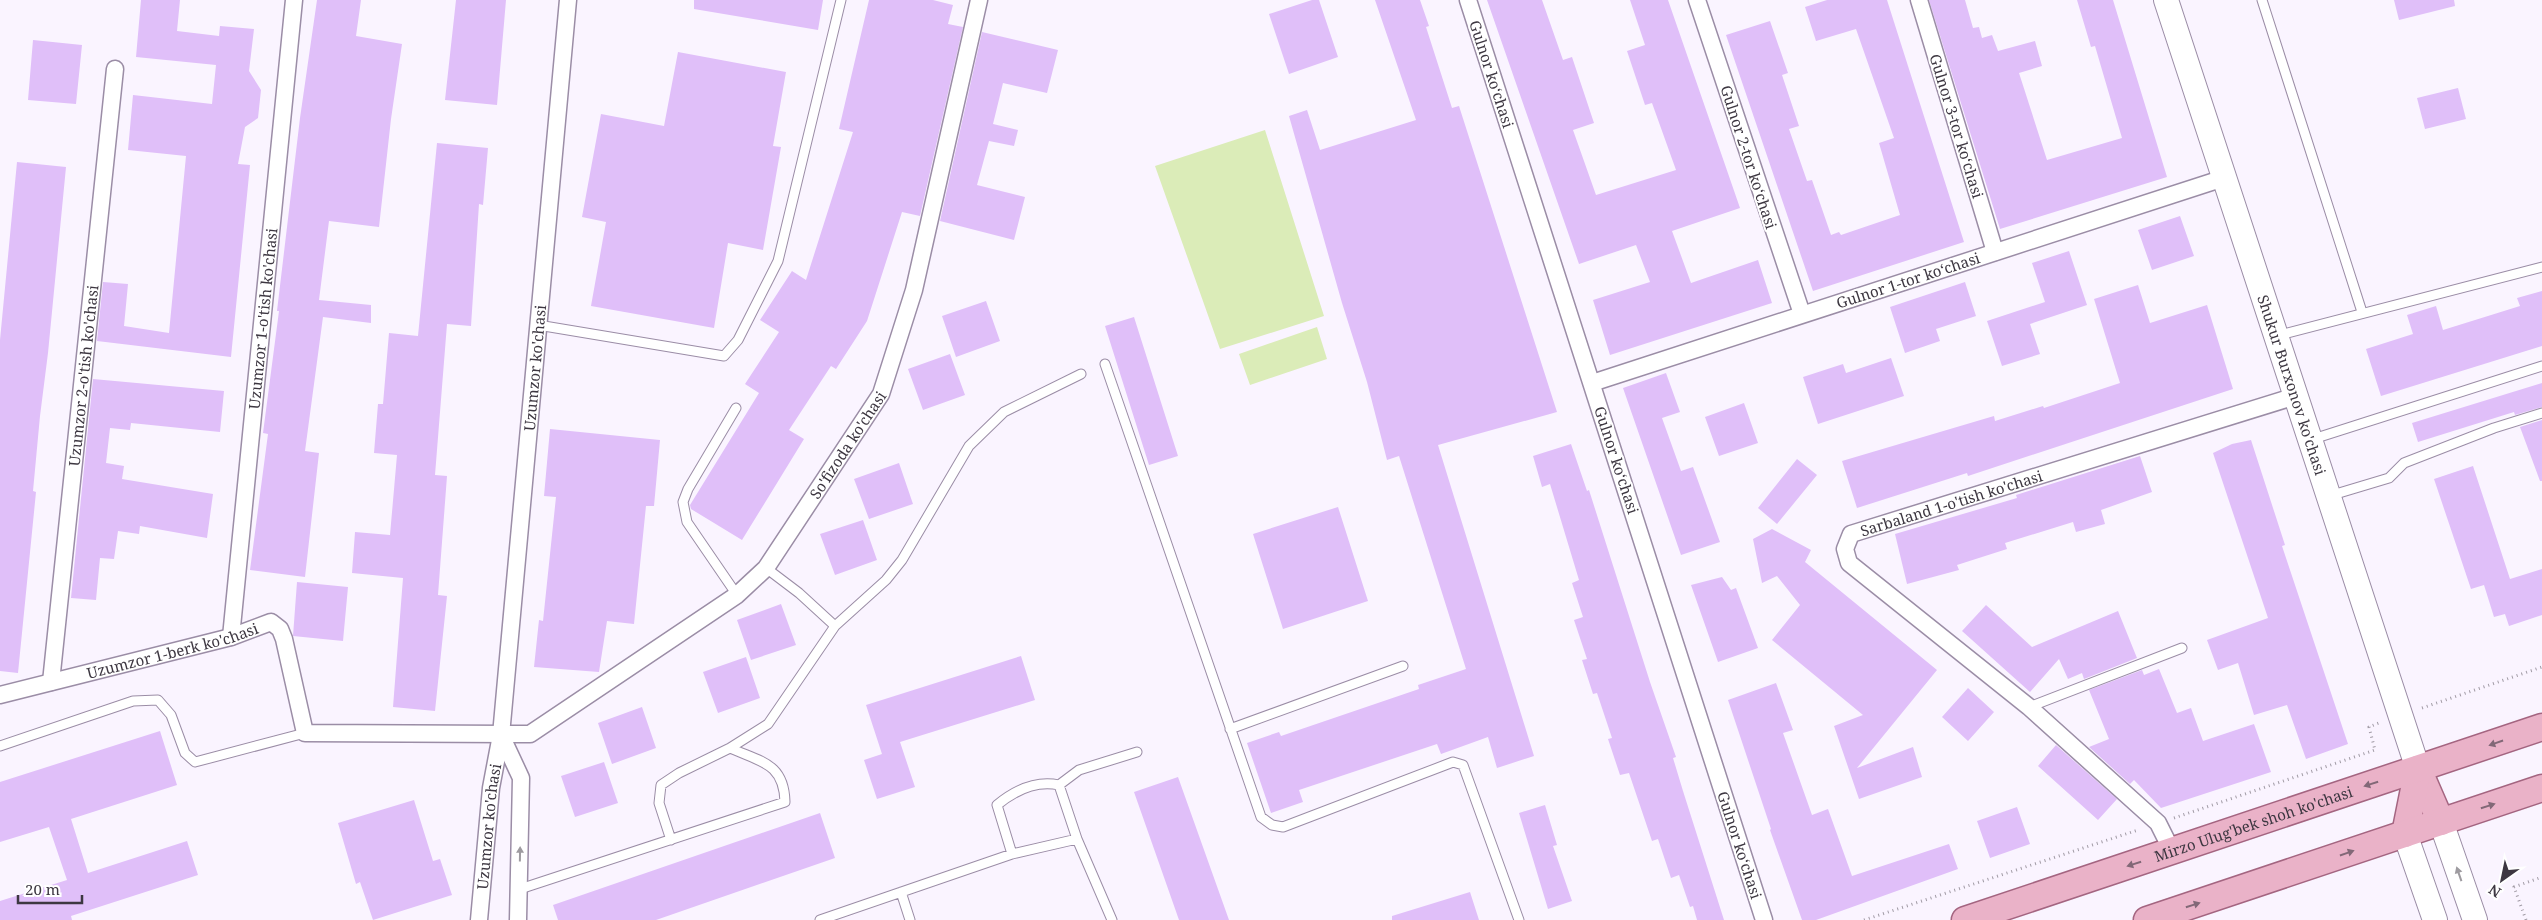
<svg xmlns="http://www.w3.org/2000/svg" width="2542" height="920" font-family="'Noto Serif',serif">
<rect width="100%" height="100%" fill="#faf4ff"/>
<path fill="#dbecb8" d="M1265,130L1324,316L1220,349L1155,166Z
M1317,327L1327,359L1250,385L1239,354Z"/>
<path fill="#e0bff9" d="M141,0H180L177,31L219,36L220,26L254,29L249,71L261,90L258,118L245,127L238,164L250,165L231,357L97,341L103,282L128,284L124,326L169,333L186,156L128,150L133,95L212,104L216,65L136,57Z
M317,0H361L356,36L402,44L391,119L379,227L329,221L319,300L371,305V323L323,317L305,451L319,453L305,577L250,570L268,434L263,433L279,311H277L300,118Z
M456,0H506L497,105L445,100Z
M694,0H823L818,30L694,9Z
M869,0H933L953,5L948,24L963,27L920,216L902,212L867,321L836,369L831,366L789,430L804,439L742,540L691,509L690,505L759,393L745,384L779,332L760,320L792,271L806,280L853,132L839,129Z
M1312,0H1319L1338,57L1289,74L1269,14Z
M1375,0H1420L1429,26L1426,27L1452,108L1459,106L1557,412L1438,445L1534,756L1497,768L1488,737L1441,754L1437,744L1299,790L1303,802L1271,813L1247,743L1279,732L1281,736L1419,689L1418,685L1466,669L1399,456L1387,460L1367,382L1342,303L1289,116L1307,110L1320,150L1416,120Z
M1487,0H1542L1563,60L1572,57L1594,123L1573,130L1596,195L1676,170L1652,103L1645,105L1627,51L1645,45L1630,0H1668L1740,208L1672,231L1691,283L1758,260L1772,303L1610,355L1593,300L1650,282L1636,245L1579,264Z
M1827,0H1887L1964,242L1813,291L1726,35L1770,21L1788,73L1782,75L1799,126L1789,129L1807,181L1812,180L1831,235L1839,232L1841,235L1900,215L1879,143L1894,138L1856,29L1816,41L1805,7Z
M1929,0H1965L1973,28L1979,27L1982,38L1992,35L1998,51L2035,41L2042,66L2019,73L2047,160L2122,138L2095,46L2091,47L2077,0H2113L2167,177L2000,229Z
M2394,0H2454L2455,6L2399,20Z
M982,32L1058,50L1047,93L1003,83L993,124L1018,130L1014,146L989,141L977,185L1025,197L1014,240L940,221Z
M33,40L82,45L76,104L28,100Z
M678,52L786,72L773,146L781,147L763,250L728,243L714,328L591,306L606,222L582,217L601,114L664,126Z
M2458,88L2466,119L2425,129L2417,98Z
M437,143L488,148L483,205L479,204L471,326L447,324L435,475L447,476L438,595L447,596L435,711L393,707L403,578L352,573L355,532L390,535L397,455L374,453L378,404H383L389,333L418,336Z
M17,162L66,167L48,353L40,416L33,491L36,492L18,673L0,671V340Z
M2180,216L2194,256L2152,270L2138,230Z
M2069,251L2087,305L2030,324L2040,354L2002,366L1987,321L2045,302L2032,263Z
M1965,282L1976,316L1936,329L1940,341L1905,353L1890,307Z
M2138,285L2150,323L2207,305L2233,389L1968,476L1967,473L1857,508L1842,461L1994,416L1995,421L2043,406L2044,408L2120,383L2094,299Z
M2542,291V346L2381,396L2366,349L2413,334L2407,315L2436,306L2443,330L2520,306L2517,298Z
M986,301L1000,341L956,357L942,316Z
M1134,317L1178,456L1149,465L1105,326Z
M950,354L965,395L923,410L908,369Z
M1891,358L1904,396L1818,424L1803,377L1843,364L1846,373Z
M1666,373L1680,412L1662,418L1681,471L1693,467L1720,542L1681,555L1623,388Z
M93,379L224,391L220,432L131,423L130,430L110,428L106,463L124,466L122,479L213,494L207,538L140,526L139,534L118,531L114,559L100,558L96,600L71,598Z
M2542,383V407L2515,415L2514,412L2418,442L2412,423Z
M1744,403L1758,443L1719,456L1705,417Z
M2542,420V481H2540L2520,427Z
M550,429L660,440L654,506H646L634,624L607,621L599,672L534,667L539,620L543,621L556,497L544,496Z
M2251,440L2285,545L2282,546L2348,744L2306,759L2287,705L2254,715L2238,663L2218,670L2207,640L2268,618L2213,453L2232,444Z
M1571,444L1587,491L1589,490L1650,682L1676,757L1673,758L1683,791L1724,920H1697L1693,906L1690,907L1679,875L1671,878L1658,839L1652,841L1629,773L1620,775L1608,739L1612,738L1597,693L1593,694L1582,660L1587,659L1574,620L1583,617L1572,583L1579,580L1550,484L1542,487L1533,456Z
M2140,456L2152,492L2101,510L2105,524L2076,532L2073,522L2005,543L2007,549L1957,565L1959,570L1907,584L1895,534L2017,498L2016,495Z
M1797,459L1817,475L1777,524L1758,508Z
M899,463L913,504L869,519L854,479Z
M2473,466L2510,579L2542,569V615L2509,626L2505,614L2494,617L2484,585L2471,589L2434,479Z
M1338,507L1368,601L1283,629L1253,534Z
M863,520L877,560L835,575L820,534Z
M1772,529L1811,550L1805,562L1937,670L1857,768L1913,747L1922,777L1859,799L1834,726L1863,715L1772,640L1800,605L1777,576L1762,583L1753,539Z
M1722,577L1731,590L1736,588L1758,648L1718,662L1691,585Z
M297,582L348,587L343,641L293,636Z
M781,604L796,645L751,660L737,620Z
M1986,605L2032,647L2118,611L2137,658L2084,679L2082,673L2068,679L2059,659L2030,692L1962,631Z
M1021,656L1035,700L900,742L915,787L877,799L864,760L882,754L866,705Z
M746,657L760,698L718,713L703,672Z
M2159,669L2177,713L2191,708L2203,741L2254,724L2271,772L2161,808L2134,780L2130,784L2089,747L2109,739L2089,690L2142,670L2144,675Z
M1776,683L1793,730L1783,733L1812,815L1828,809L1852,876L1949,844L1958,869L1816,920H1802L1770,830L1771,829L1728,700Z
M1968,688L1994,712L1968,741L1942,717Z
M642,707L656,748L612,764L598,723Z
M160,731L177,785L71,819L88,873L187,841L198,875L71,916L72,920H0V901L67,880L49,827L0,842V782Z
M2056,745L2117,799L2098,820L2038,766Z
M604,762L618,803L575,817L561,776Z
M1178,777L1229,920H1179L1134,792Z
M414,800L433,861L440,859L452,895L373,920L360,882L356,884L338,823Z
M1545,805L1557,845L1553,846L1572,901L1548,909L1519,813Z
M2017,807L2030,844L1990,858L1977,821Z
M820,813L835,858L656,920H558L553,905Z
M1470,892L1479,920H1392V916Z"/>
<g fill="none" stroke-linecap="round" stroke-linejoin="round">
<g stroke="#9b8da6" stroke-width="11">
<path id="lane" d="M2262,0L2362,312
M538,325L724,356L738,340L778,261L841,0
M2276,336L2542,267
M1105,364L1261,817L1272,825L1283,827L1453,762L1463,765L1519,920
M736,408L688,489L683,502L687,522L737,595
M2310,440L2542,366
M2329,496L2389,478L2404,463L2494,428L2542,413
M766,568L799,593L835,626L886,580L902,560L969,446L1004,412L1081,374
M2029,707L2182,648
M1230,729L1403,666
M0,746L133,701L158,700L171,715L185,753L195,762L305,733
M1059,785L1079,770L1137,752
M671,840L659,803L661,785L679,773L730,748L768,724L835,626
M1012,854L997,805C1014,791 1036,780 1059,785L1077,839
M520,889L785,802C784,763 761,762 730,748
M901,892L910,920
M820,920L1012,854L1077,839L1112,920"/>
</g>
<g stroke="#9b8da6" stroke-width="19">
<g id="street">
<path d="M1468,0L1764,920"/>
<path d="M1697,0L1802,314"/>
<path d="M1919,0L1995,252"/>
<path d="M1592,383L2224,178"/>
<path id="s1" d="M231,637L294,0"/>
<path id="s2" d="M51,682L115,69"/>
<path id="s3" d="M0,695L231,637L271,622L280,629L284,639L305,733L530,734L737,595L766,568L881,394L914,290L979,0"/>
<path d="M501,735L521,778L518,920"/>
<path id="s4" d="M2172,851L2158,823L2029,707L1849,563L1845,549L1851,534L2296,396"/>
<path id="s5" d="M479,920L491,788L501,735L568,0"/>
</g>
</g>
<g stroke="#9b8da6" stroke-width="26">
<g id="secondary">
<path id="s6" d="M2166,0L2418,769"/>
<path d="M2441,822L2475,920"/>
<path d="M2405,834L2435,920"/>
</g>
</g>
<g stroke="#a46581" stroke-width="29">
<g id="primary">
<path d="M2418,769L2441,822"/>
<path d="M2405,834L2418,769"/>
<path id="s7" d="M1965,920L2542,727"/>
<path d="M2147,920L2542,788"/>
</g>
</g>
<path stroke="#a19ba5" stroke-width="3" stroke-dasharray="1 4" stroke-linecap="butt" d="M2422,708L2542,667
M2174,818L2375,750L2369,727L2381,722
M1864,920L2138,830
M2526,920L2514,887L2542,877"/>
<use href="#lane" stroke="#fff" stroke-width="9"/>
<use href="#street" stroke="#fff" stroke-width="16"/>
<use href="#secondary" stroke="#fff" stroke-width="24"/>
<use href="#primary" stroke="#eab2c8" stroke-width="26"/>
</g>
<defs><path id="oneway-solid" d="M-6-.8H1V-3.2L6.5 0L1 3.2V.8H-6Z" transform="scale(1.25)"/></defs>
<g fill="#826877">
<use href="#oneway-solid" transform="translate(2496 743) rotate(161)"/>
<use href="#oneway-solid" transform="translate(2371 784) rotate(162)"/>
<use href="#oneway-solid" transform="translate(2488 806) rotate(-18)"/>
<use href="#oneway-solid" transform="translate(2347 853) rotate(-19)"/>
<use href="#oneway-solid" transform="translate(2134 864) rotate(162)"/>
<use href="#oneway-solid" transform="translate(2193 905) rotate(-18)"/>
</g>
<g fill="#9e9ba0">
<use href="#oneway-solid" transform="translate(520 854) rotate(-89)"/>
<use href="#oneway-solid" transform="translate(2459 874) rotate(-109)"/>
</g>
<g text-anchor="middle" dominant-baseline="central" stroke-width="4" stroke-linejoin="round" paint-order="stroke">
<g font-size="15" fill="#3d3741" stroke="#fff">
<text transform="translate(1492 74) rotate(72)">Gulnor koʻchasi</text>
<text transform="translate(1957 126) rotate(73)">Gulnor 3-tor koʻchasi</text>
<text transform="translate(1749 157) rotate(72)">Gulnor 2-tor koʻchasi</text>
<text transform="translate(1908 280) rotate(-18)">Gulnor 1-tor koʻchasi</text>
<text stroke="none"><textPath href="#s1" startOffset="320">Uzumzor 1-o'tish ko'chasi</textPath></text>
<text stroke="none"><textPath href="#s5" startOffset="555">Uzumzor ko'chasi</textPath></text>
<text stroke="none"><textPath href="#s2" startOffset="308">Uzumzor 2-o'tish ko'chasi</textPath></text>
<text stroke="none"><textPath href="#s6" startOffset="405">Shukur Burxonov ko'chasi</textPath></text>
<text stroke="none"><textPath href="#s3" startOffset="1061">So'fizoda ko'chasi</textPath></text>
<text transform="translate(1617 460) rotate(72)">Gulnor koʻchasi</text>
<text stroke="none"><textPath href="#s4" startOffset="571">Sarbaland 1-o'tish ko'chasi</textPath></text>
<text stroke="none"><textPath href="#s3" startOffset="178">Uzumzor 1-berk ko'chasi</textPath></text>
<text stroke="none"><textPath href="#s7" startOffset="304">Mirzo Ulug'bek shoh ko'chasi</textPath></text>
<text stroke="none"><textPath href="#s5" startOffset="94">Uzumzor ko'chasi</textPath></text>
<text transform="translate(1740 845) rotate(72)">Gulnor koʻchasi</text>
</g>
</g>
<g transform="translate(2502 880) rotate(213)" stroke="#ffffff" stroke-width="4" paint-order="stroke">
<path d="M0-4L9 19L0 12L-9 19Z" fill="#3d3741"/>
<text y="-8" font-size="14" font-weight="bold" text-anchor="middle" fill="#3d3741">N</text>
</g>
<path d="M18 895v8h64v-8" fill="none" stroke="#3d3741" stroke-width="2.5"/>
<text x="25" y="895" font-size="15" fill="#3d3741" stroke="#ffffff" stroke-width="4" paint-order="stroke">20 m</text>
</svg>
